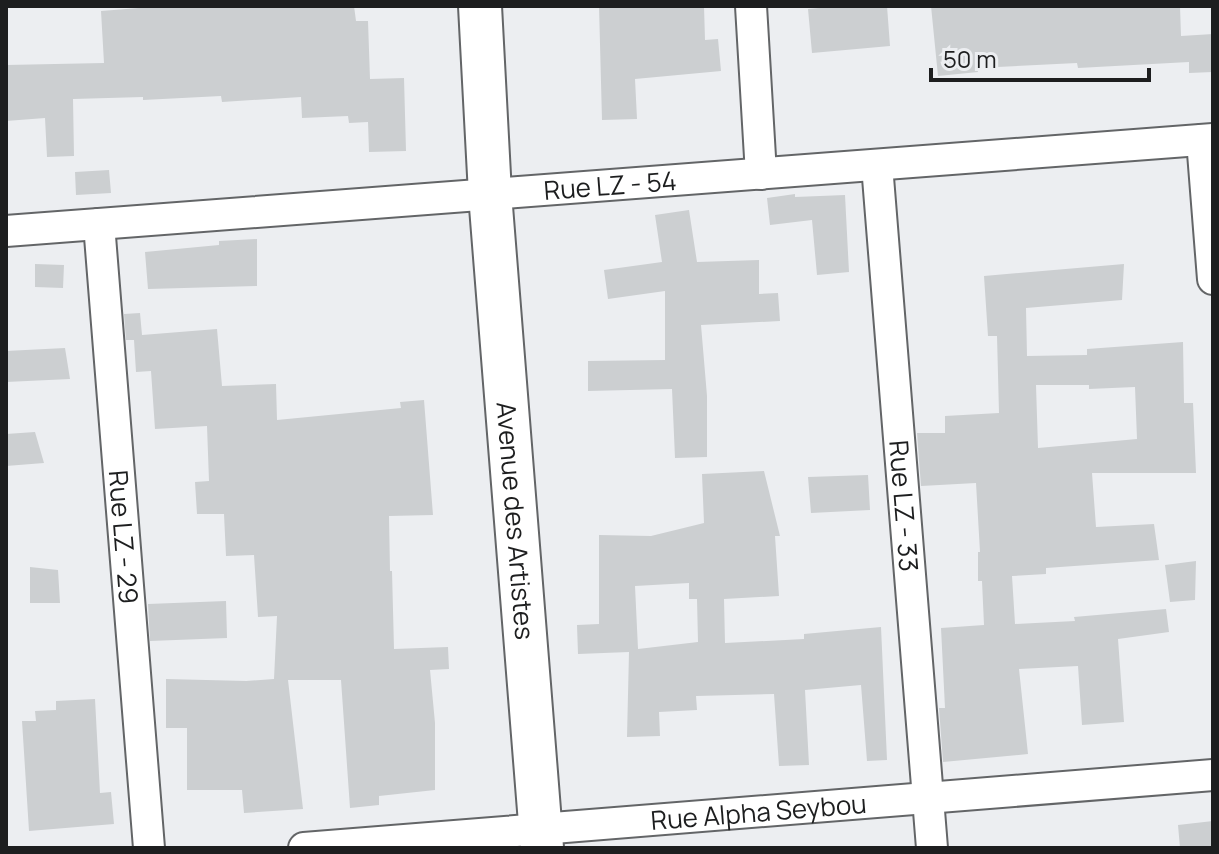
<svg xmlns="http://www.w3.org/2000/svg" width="1219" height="854" font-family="Manrope,sans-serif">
<rect width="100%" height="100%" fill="#eceef1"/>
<path fill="#cccfd1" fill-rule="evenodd" d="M164,6H354L356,21H368L370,79L404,78L406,151L369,152L368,122L349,123L348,116L302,118L301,97L222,102L221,96L143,100V97L73,99L74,156L47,157L45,118L6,121V65L104,63L101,11Z
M599,6H704L705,40L718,39L721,71L635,79L637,119L602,120Z
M841,6H887L890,46L812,53L808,9Z
M931,6H1180L1181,36L1213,34V72L1189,73V62L1078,68L1077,63L977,68L978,72L938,76Z
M109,170L111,193L76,195L75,172Z
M795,194V197L845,195L849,272L817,275L812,220L770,225L767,198Z
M689,210L697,262L759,260V294L778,293L780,321L701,325L707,396V457L675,458L672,389L588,391V361L665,360V291L608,299L604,270L662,262L655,215Z
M257,239V286L148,289L145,252L219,245V241Z
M35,264L64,265L63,288L35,287Z
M1124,264L1122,300L1026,308L1027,356L1087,355V349L1183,342L1184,403H1193L1196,473H1092L1096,527L1154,524L1159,560L1046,568V574L1012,576L1015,624L1075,621L1074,617L1166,609L1169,632L1118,639L1124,722L1082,725L1078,666L1019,669L1028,754L943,762L939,708H945L941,628L984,625L982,581H978V552H980L976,483L921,486L917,433H945V416L999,413L997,336H988L984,276ZM1036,385H1089V389L1135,387L1137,439L1038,448Z
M140,313L142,335L217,329L222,386L276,384L277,420L401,408L400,402L424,400L433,515L389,516L390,571H392L394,649L448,647L449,669L430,670L435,723V790L379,796V805L350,808L341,680H288L303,809L244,813L242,790H187V728H166V679L246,681L274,679L277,616L258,617L254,555L226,556L224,514H197L195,482L209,481L207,426L155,429L151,371L136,372L134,340H126L124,314Z
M65,348L70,379L6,382V351Z
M35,432L44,463L6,466V434Z
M764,471L780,536H775L779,596L724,599L725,643L804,639V634L881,627L887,760L867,761L861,685L805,690L809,765L779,766L774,694L696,696L697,710L659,712L660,736L627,737L629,652L578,654L577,625L599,624V535L651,536L704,523L702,474ZM689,583V599H697L698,642L638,649L635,586Z
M868,475L870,510L811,513L808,477Z
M1196,561L1195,600L1170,602L1165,565Z
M30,567L58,570L60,603H30Z
M226,601L227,638L150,641L148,604Z
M95,699L100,793L111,792L114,824L29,831L22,721H36L35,711L56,710V701Z
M1213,821V848H1180L1178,825Z"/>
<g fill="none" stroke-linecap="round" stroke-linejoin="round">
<g stroke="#636567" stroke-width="34">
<g id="street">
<path d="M751,6L761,174"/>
<path d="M1202,140L1213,279"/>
<path id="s1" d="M877,165L932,848"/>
<path id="s2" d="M99,224L149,848"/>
<path id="s3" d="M6,231L1213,139"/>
<path id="s4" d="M304,848L1213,775"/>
</g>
</g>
<g stroke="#636567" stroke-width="46">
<g id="secondary">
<path id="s5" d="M480,6L490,194L542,848"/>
</g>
</g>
<use href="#street" stroke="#fff" stroke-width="30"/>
<use href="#secondary" stroke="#fff" stroke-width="42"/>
</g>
<g text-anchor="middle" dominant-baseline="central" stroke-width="6" stroke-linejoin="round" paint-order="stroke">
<g font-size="26" fill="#1d1e1f" stroke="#eceef1">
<text stroke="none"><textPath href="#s3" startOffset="606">Rue LZ - 54</textPath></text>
<text stroke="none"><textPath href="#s1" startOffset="342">Rue LZ - 33</textPath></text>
<text stroke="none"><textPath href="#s5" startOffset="516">Avenue des Artistes</textPath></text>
<text stroke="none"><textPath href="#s2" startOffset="314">Rue LZ - 29</textPath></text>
<text stroke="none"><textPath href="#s4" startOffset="456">Rue Alpha Seybou</textPath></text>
</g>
</g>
<rect width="1219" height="854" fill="none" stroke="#1d1e1f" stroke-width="16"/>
<path d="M931 68v12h218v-12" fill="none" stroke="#1d1e1f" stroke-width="4"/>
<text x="943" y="68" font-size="24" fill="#1d1e1f" stroke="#eceef1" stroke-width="6" paint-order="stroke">50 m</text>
</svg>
